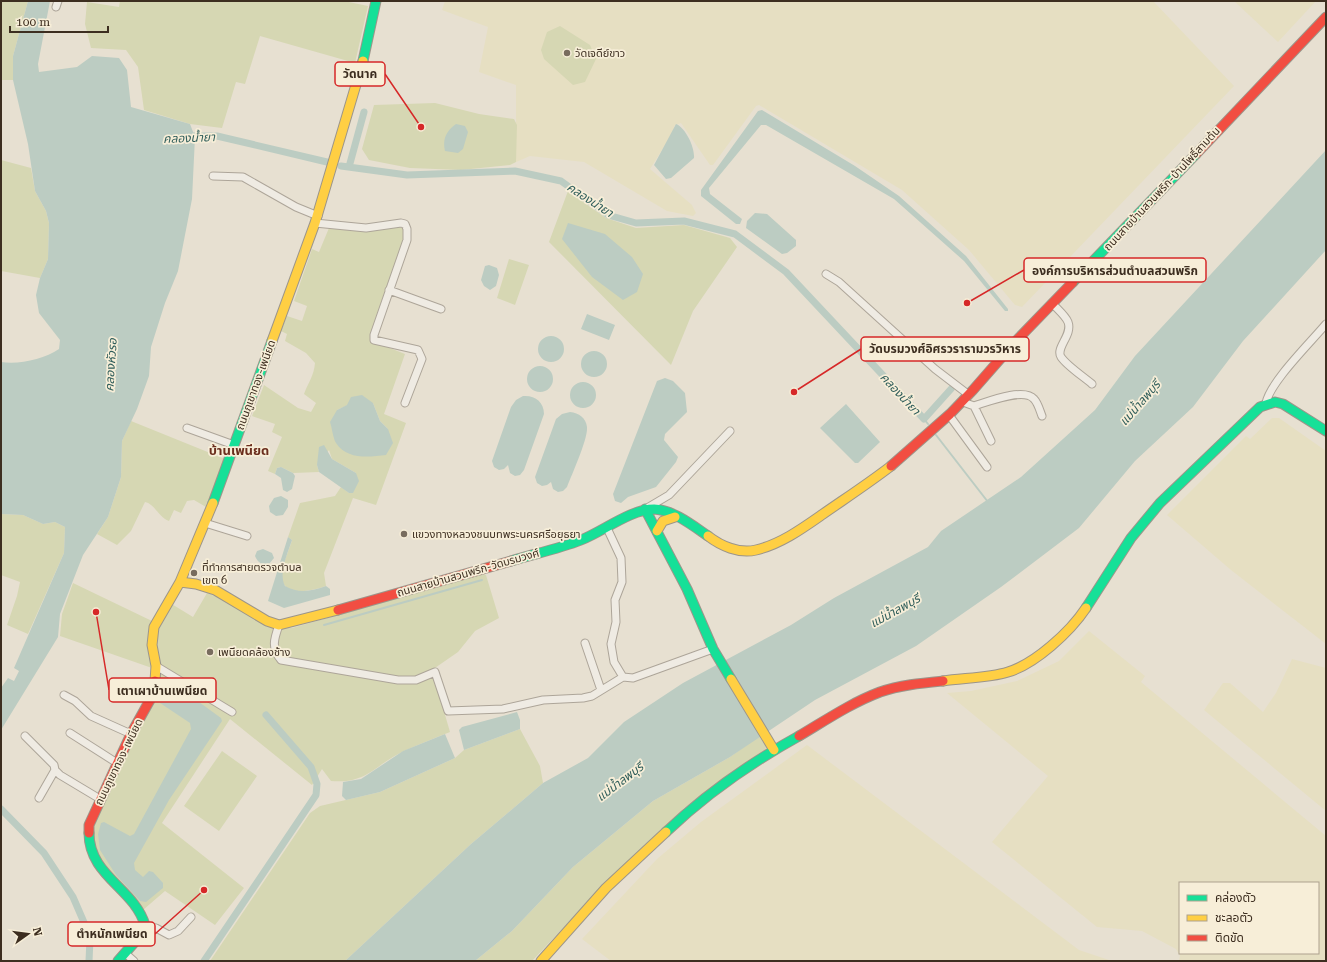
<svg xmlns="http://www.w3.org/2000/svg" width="1327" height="962" font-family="'Roboto Serif','Noto Sans Thai',serif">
<rect width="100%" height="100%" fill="#e7e0d1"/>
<path fill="#e6dfc2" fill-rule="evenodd" d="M445,1H1153L1234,86L1022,307L1015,305L969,250L902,190L759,105L756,106L713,165H710L681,123L674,126V131L650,169L692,205L696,213L693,216L667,211L584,162L530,156L516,162V85L479,72L488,27L442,10Z
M1234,1H1316L1278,42Z
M1272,418H1279L1326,451V644L1231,570L1167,515L1246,436L1250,439Z
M1089,631L1145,676L1141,682L1326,836V961H1179L1180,956L1176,949L1142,931L1097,927L992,842L1048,776L947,693L971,691L1017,681L1059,661ZM1180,883H1318V953H1180Z
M1292,659L1326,668V811L1204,710L1223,683H1230L1263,712L1276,693Z
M807,745L1079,950L1112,961H611L582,939L657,859L701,822Z"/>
<path fill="#d6d7b3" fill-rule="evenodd" d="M1,1H28L13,56V80H1Z
M120,1H344L368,6L355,63L260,36L245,84L236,82L222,128L190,124L144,110L138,67L126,50L91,48L85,24L87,2L119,7Z
M560,26L590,45L596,59L585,82L573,85L544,59L541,50L547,32Z
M435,103L479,114L514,119L517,125L516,162L510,165L461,170L410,168L369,160L362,149L374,105Z
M1,160L31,168L35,191L46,211L49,223L48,259L40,278L1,271Z
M568,191L606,218L636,228L684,225L730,238L737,247L693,311L671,365L549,242Z
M399,227L403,228L405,232L403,241L377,314L372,341L405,354L384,414L406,423L376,505L353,498L324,573L326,586C315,590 285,598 282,579C280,568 289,551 292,540L288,537L300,503L335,496L341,487L349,493L356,473L332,459L329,450L317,465L319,472L293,473L281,467L277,468L275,474L268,471L282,437L272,432L275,424L252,416L264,385L298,408L311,412L316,403L304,394C308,383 314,376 315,363L306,353L285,341L287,334L281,331L287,316L302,321L307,306L294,301L312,249L319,252L329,228L367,231ZM373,403L380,421L388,429L337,410L348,405Z
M509,259L529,265L515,305L497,298Z
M131,421L225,459L214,492L206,507L194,500L187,501L181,513L174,510L169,521C159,518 155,504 145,502L131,531L117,545L97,534L108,517L121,477L122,441Z
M1,514L23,515L43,524L55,522L65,527L64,553L28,634L7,625L17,596L20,582L1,575Z
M483,574L486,575L499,618L475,631L458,652L432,670L450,732C435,738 419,744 404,751C374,765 368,784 331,781L322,769L312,785L230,719L162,823L244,888L215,925L165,891L143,910L105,870L91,841L92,828L104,799L152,701L156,628L170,603L193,617L207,593L221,598L275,628H292Z
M73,583L152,621V668L60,636L62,614Z
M520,729L540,766L543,783L471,844L345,961H210L310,813L320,806L380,792L455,758L464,750Z
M759,736L766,747L765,752L684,808L612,876L532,961H475L512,931L573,867L653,801L730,757Z
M222,751L257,776L219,831L184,806Z"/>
<path fill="#bcccc2" d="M28,1H50L38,64L39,72L77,67L92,56L119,58L127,70L131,107L190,124L195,137L192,199L178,271L165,303L151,347L149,376L137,409L122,441L121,477L108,517L83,555L60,614L58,637L1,730V688L8,678L14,681L19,671L14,668L64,553L65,527L55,522L43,524L23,515L1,514V362C19,365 44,359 59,349L60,340L39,313L36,295L40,278L48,259L49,223L46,211L35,191L28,144L13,80V56Z
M762,110L855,166L899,196L966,256L1008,309V311H1005L964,261L894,199L766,125H761L709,188L710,194L742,219L740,224H736L701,196V190L758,111Z
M456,124L465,126L468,132L463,149L458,153L445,151C442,139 447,130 456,124Z
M676,124C686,128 695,148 694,158L671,178L666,179L654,165Z
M1326,150V250L1243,341L1193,407L1135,461L1079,528L1001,587L916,646L815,700L730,757L653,801L573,867L512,931L475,961H345L471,844L543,783L588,758L624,722L683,683L791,625L834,598L928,547L941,531L1021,477L1095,410L1135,356Z
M755,213L767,214L796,240V246L787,253L782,254L746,228L747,221Z
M568,223L605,234L632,257L643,274L637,292L623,300L592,277L562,239Z
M489,265L497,268L499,275L496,286L490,290L484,286L481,280L485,266Z
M587,314L615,325L609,340L581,329Z
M538 349a13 13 0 1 1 26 0a13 13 0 1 1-26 0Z
M581 364a13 13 0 1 1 26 0a13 13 0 1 1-26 0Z
M527 379a13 13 0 1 1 26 0a13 13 0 1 1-26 0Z
M665,378L673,381L685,393L687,412L665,434L664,440L678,457L676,462L656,487L628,497L621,503L615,501L613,494L657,381Z
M570 395a13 13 0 1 1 26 0a13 13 0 1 1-26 0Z
M362,395L373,403L380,421L388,429L393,443L386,455C369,457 347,460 336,443C333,438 332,428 330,422L337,410L347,405L351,397Z
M523,396C535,395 544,402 544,414L524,470L520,475L515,476L510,473L508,465L504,469L499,470L494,467L492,461L511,407L516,400Z
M846,404L880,442L858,463H855L820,428Z
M570,412C579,413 586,418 587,427C588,439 572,474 567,487L563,491L558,492L553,489L551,482L547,485L542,486L537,483L535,477L556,419L562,414Z
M324,445L332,459L356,473L359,481L353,493H349L319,472L317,465L319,447Z
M281,467L293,473L295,476L292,489L287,492L283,490L281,478L275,474L277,468Z
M281,496L288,500V507L283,515L276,516L270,512L269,506L274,498Z
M288,537L292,540C288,553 278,573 285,586C299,594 312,591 326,586L330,589V595L284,608L268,601Z
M263,549L272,553L274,558L269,564C262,565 258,563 255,556L257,551Z
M170,681L221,718L222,721L169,800L134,863L135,870L143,877L149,871L153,872L163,883V888L146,902L140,901L116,875L100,850L98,834L101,823L104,822L130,836L134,834L191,729L190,723L160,703L159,700L167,682Z
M517,712L520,720V729L464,750L459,730L462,727Z
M445,734L455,758L380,792L346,800L342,796L343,782L361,779L403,751Z"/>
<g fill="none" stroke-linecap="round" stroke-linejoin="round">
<path stroke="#bcccc2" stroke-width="2" d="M924,419L928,424
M936,435L988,502
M324,625L482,580"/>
<path stroke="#bcccc2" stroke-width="7" d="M186,136H217L327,162
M341,166L407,175L515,171L561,181L608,215L636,223L684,221L735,234L786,272L924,419L951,389
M349,167L364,112
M1,809L44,853L73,897L86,927L90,939L89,961
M204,961L316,795L317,784L311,767L266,715"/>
<g stroke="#ada599" stroke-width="9">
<path id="street" d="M56,7L58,1
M213,176L243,177L296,207L318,216
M315,223L366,228L401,223L405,224L407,229V240L374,335V340L418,350L422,359L405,403
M826,274L839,282L935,369L969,395
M389,290L441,309
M1052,303C1057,309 1065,315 1068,322C1073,335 1055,348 1061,357C1067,366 1084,377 1092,384
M963,402L974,406L991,441
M1266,403C1270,382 1311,342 1326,324
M974,406C987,402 1024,387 1034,399C1038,403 1040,411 1042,416
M949,415L987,467
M187,428L234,445
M647,508L669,495L730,431
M205,523L247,536
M607,528L621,558L622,582L615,600L616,622L611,644L614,662L623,677L633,678L713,649
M279,625C274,639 271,648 281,660L398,680H416L435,672L448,711L503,709L543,700L583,698L592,696L623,677
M585,643L601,690
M156,666L232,712
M64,695L75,701L91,716L131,734
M70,733L117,763
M25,736L54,765L55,770L39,798
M55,770L60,775L100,799
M145,925L156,928L169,935L178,931L191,917
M125,953L134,961"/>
</g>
<g stroke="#9c958a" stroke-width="11">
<path id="fast" d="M363,61L376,1
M1073,282L1196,154
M213,503L272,341
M645,509L687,589L713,649L731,679
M511,561C534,554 558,549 581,540C602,532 631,509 654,509C673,510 692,525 708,536
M1086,608L1131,538L1160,503L1260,407L1275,402L1283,404L1326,431
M666,832C705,795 752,762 799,736
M89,833C89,876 134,888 145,925L140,936L118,961"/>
</g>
<g stroke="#9c958a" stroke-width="11">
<path id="slow" d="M272,341L315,223L363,61
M657,531L663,521L675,517
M708,536C721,546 739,554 756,550C781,544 803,528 823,514C846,498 869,483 891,466
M180,582L196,584L215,590L267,621L279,625L338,610
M731,679L774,750
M155,681L156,666L152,645L154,627L180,582L213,503
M943,681C963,678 989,678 1008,672C1035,664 1070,632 1086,608
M541,961L606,888L666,832"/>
</g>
<g stroke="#9c958a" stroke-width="11">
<path id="jam" d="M1196,154L1326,17
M891,466L950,414L973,390L1015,342L1073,282
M338,610L511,561
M799,736C826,720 851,703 880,692C900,685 922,683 943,681
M89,833V825L131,734L150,700L155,681"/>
</g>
<use href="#street" stroke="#efebe3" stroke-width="7"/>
<use href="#fast" stroke="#16e098" stroke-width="9"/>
<use href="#slow" stroke="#ffcf43" stroke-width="9"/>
<use href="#jam" stroke="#f24e42" stroke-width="9"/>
</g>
<g fill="#786c5e" stroke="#f7eed8" stroke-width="1.5">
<circle cx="567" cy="53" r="4"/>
<circle cx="404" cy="534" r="4"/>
<circle cx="194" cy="573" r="4"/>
<circle cx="210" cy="652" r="4"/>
</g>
<g text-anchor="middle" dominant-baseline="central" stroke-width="3.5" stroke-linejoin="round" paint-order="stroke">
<g font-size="11" fill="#3d2e20" stroke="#f7eed8" text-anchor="start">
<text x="575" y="53">วัดเจดีย์ขาว</text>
<text x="412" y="534">แขวงทางหลวงชนบทพระนครศรีอยุธยา</text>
<text x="202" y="567">ที่ทำการสายตรวจตำบล<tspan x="202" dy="13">เขต 6</tspan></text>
<text x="218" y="652">เพนียดคล้องช้าง</text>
</g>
<g font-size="11" fill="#3d2e20" stroke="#f7eed8">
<text transform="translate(1162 189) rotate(-47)">ถนนสายบ้านสวนพริก-บ้านโพธิ์สามต้น</text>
<text transform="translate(256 385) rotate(-70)">ถนนภูเขาทอง-เพนียด</text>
<text transform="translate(468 573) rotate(-16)">ถนนสายบ้านสวนพริก-วัดบรมวงศ์</text>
<text transform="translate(119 762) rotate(-64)">ถนนภูเขาทอง-เพนียด</text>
</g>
<g font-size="12" font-style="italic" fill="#2f5d5a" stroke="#f7eed8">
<text transform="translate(189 138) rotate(-2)">คลองน้ำยา</text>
<text transform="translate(590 200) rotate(33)">คลองน้ำยา</text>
<text transform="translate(111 365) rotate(-86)">คลองหัวรอ</text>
<text transform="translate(900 394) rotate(47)">คลองน้ำยา</text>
<text transform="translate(1140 403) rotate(-49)">แม่น้ำลพบุรี</text>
<text transform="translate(895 611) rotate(-29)">แม่น้ำลพบุรี</text>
<text transform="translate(620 782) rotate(-37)">แม่น้ำลพบุรี</text>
</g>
<g font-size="13" font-weight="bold" fill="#6b2e1e" stroke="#f7eed8">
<text x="239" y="450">บ้านเพนียด</text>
</g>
</g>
<path fill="none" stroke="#d62828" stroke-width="1.5" d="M421 127L385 74M967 303L1024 270M794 392L861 349M96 612L109 690M204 890L155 934"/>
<g fill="#d62828" stroke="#f7eed8" stroke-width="1.5">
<circle cx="421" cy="127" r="4"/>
<circle cx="967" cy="303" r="4"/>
<circle cx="794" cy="392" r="4"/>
<circle cx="96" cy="612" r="4"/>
<circle cx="204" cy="890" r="4"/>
</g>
<g fill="#f7eed8" stroke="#d62828" stroke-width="1.5">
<rect x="335" y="62" width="50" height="24" rx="4"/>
<rect x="1024" y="258" width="182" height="24" rx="4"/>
<rect x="861" y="337" width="168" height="24" rx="4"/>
<rect x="109" y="678" width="107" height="24" rx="4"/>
<rect x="68" y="922" width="87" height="24" rx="4"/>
</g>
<g font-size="12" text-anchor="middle" font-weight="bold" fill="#3d2e20">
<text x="360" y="78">วัดนาค</text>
<text x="1115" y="275">องค์การบริหารส่วนตำบลสวนพริก</text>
<text x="945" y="353">วัดบรมวงศ์อิศรวรารามวรวิหาร</text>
<text x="162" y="695">เตาเผาบ้านเพนียด</text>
<text x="112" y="938">ตำหนักเพนียด</text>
</g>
<rect width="1327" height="962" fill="none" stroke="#3d2e20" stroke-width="4"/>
<rect x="1179" y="882" width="140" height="72" fill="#f7eed8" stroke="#ada18e"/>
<rect x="1187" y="895" width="20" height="6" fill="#16e098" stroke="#ada18e"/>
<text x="1215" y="902" font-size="12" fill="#3d2e20">คล่องตัว</text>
<rect x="1187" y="915" width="20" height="6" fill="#ffcf43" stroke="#ada18e"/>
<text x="1215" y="922" font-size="12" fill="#3d2e20">ชะลอตัว</text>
<rect x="1187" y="935" width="20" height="6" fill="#f24e42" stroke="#ada18e"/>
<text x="1215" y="942" font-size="12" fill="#3d2e20">ติดขัด</text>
<g transform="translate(28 934) rotate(76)" stroke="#f7eed8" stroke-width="3" paint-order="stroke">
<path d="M0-3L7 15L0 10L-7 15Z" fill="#3d2e20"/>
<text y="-6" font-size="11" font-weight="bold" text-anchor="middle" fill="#3d2e20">N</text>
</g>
<path d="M10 26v6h98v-6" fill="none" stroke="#3d2e20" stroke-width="2"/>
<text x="16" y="26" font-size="12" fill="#3d2e20" stroke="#f7eed8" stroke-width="3" paint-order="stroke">100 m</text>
</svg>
